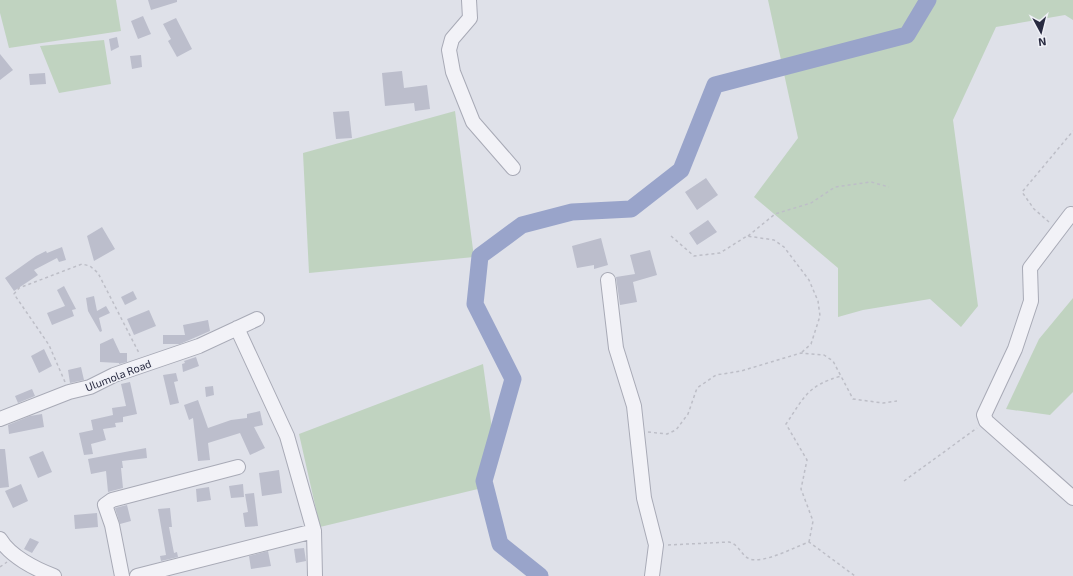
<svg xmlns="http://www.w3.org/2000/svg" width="1073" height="576" font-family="'Exo 2',sans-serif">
<rect width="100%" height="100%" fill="#dfe1e9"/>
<path fill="#c0d3c0" d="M0,0H116L121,31L9,48L0,13Z
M768,0H1073V20L1065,15L996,27L953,120L978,306L961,327L930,299L863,310L838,317V268L754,197L798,138Z
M104,40L111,84L59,93L40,46Z
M455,111L474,257L309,273L303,153Z
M1073,298V392L1050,415L1006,409L1039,339Z
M483,364L492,429L478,489L320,527L299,434Z"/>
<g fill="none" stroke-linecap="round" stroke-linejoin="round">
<path stroke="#99a4ca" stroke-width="17" d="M540,576L500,544L484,481L513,379L475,304L480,256L522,225L572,212L631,209L681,170L715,85L907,35L928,0"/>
</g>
<path fill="#bcbecc" d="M148,0H177V2L151,10Z
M143,16L151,34L138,39L131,21Z
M176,18L192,49L177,57L168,41L171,39L163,24Z
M117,37L119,47L111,51L109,39Z
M0,54L13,70L0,80Z
M141,55L142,67L132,69L130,56Z
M402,71L404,88L427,85L430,109L415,111L414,103L385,106L382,73Z
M45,73L46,84L30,85L29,74Z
M349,111L352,138L336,139L333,112Z
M706,178L718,195L697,210L685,192Z
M708,220L717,232L697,245L689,233Z
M102,227L115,249L94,261L87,236Z
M601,238L608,265L594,269V265L577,268L572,246Z
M62,247L66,260L59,262L57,258L34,270L38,275L14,291L5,278L36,256L46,251L47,253Z
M650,250L657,275L633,282L637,302L620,305L616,277L635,274L630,255Z
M64,286L76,309L72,310L74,316L52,325L47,313L65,306L57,290Z
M133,291L137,299L125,305L121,297Z
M94,296L97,311L106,306L110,313L99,318L102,331L100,332L88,311L86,298Z
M149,310L156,326L134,335L127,319Z
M208,320L210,331L180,344H163V335H185L183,325Z
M113,338L120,353H127V362L119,364V363L100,362V344Z
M44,349L52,366L39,373L31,356Z
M196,357L199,366L183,372L182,364L185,363L184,361Z
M81,367L84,380L70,383L68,370Z
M176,373L178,381L174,382L179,403L170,405L163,375Z
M130,382L137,414L123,417V422L115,423L116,427L103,429L106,440L91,444L93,454L84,455L79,433L93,430L91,420L113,415L112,408L126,406L121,384Z
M213,386L214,395L206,397L205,387Z
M32,389L35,396L18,403L15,396Z
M198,400L208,428L231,420L247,418V414L260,411L263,425L254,427L265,448L250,455L240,433L208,443L210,460L198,461L193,418L189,420L184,405Z
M42,414L44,427L9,434L8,425L30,416Z
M146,448L147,458L122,461L123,468H121L123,488L108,492L106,471L91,474L88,459Z
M0,449H5L9,487L0,488Z
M43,451L52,472L38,478L29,457Z
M279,470L282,493L262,496L259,473Z
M21,484L28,501L13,508L5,491Z
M243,484L244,497L231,498L229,486Z
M209,487L211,500L197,502L196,489Z
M254,493L258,526L245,527L243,513L248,512L245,494Z
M127,505L131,521L120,524L115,508Z
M170,508L172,527H169L174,553L177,552L178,557L161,561L160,556L166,555L158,509Z
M97,513L98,527L75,529L74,515Z
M30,538L39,542L32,553L24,549Z
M304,548L306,561L296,563L294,549Z
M268,551L271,566L251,569L249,556Z"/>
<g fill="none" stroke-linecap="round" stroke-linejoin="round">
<g stroke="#a8aab6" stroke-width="16">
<path id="minor" d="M469,0L470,18L452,39L449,50L453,72L473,122L513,168
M1071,214L1030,268L1031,301L1015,349L984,415L986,421L1073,498
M608,280L616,348L634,406L644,498L656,545L652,576
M237,328L287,436L314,531L315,576
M0,419L69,392L90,387L114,375L199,346L257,319
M0,539C10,556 35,569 54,576
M122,576L112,525L105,505L112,500L238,467
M137,576L314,531"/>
</g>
<path stroke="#bdbec7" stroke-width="1.5" stroke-dasharray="3 3" stroke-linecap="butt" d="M1049,222L1034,209L1022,192L1073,131
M671,236L694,256L720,253L747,236L774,240L784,247L809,280L818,301L820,316L811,344L801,353
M748,236L775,214L811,203L835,187L871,182L889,187
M65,382L49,345L14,294L19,288L82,264L90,266L98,273L139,353
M648,432L667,434L676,430L688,414L697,388L716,375L741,371L801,353L824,355L833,361L853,399L883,403L897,401
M904,481L977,428
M809,542L813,521L801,489L807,460L786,424C805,396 807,386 841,376
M668,545L729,542C740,545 741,556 750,559C763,564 795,547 809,542L855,576
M0,567L7,562"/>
<use href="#minor" stroke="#f2f2f7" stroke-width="14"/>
</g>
<g text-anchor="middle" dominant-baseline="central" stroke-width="3" stroke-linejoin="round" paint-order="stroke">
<g font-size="11" fill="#282a40" stroke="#eff0f6">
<text transform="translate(118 375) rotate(-21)">Ulumola Road</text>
</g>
</g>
<g transform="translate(1041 32) rotate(173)" stroke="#eff0f6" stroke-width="3" paint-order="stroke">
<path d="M0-3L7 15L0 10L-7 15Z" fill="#282a40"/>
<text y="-6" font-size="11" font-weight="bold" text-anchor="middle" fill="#282a40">N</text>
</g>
</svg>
